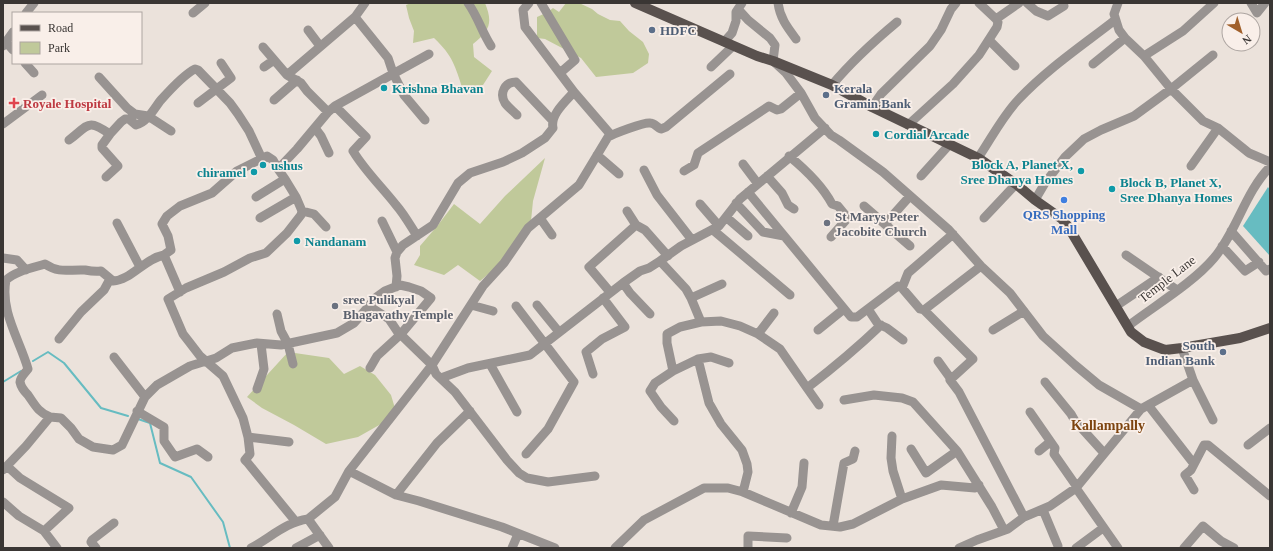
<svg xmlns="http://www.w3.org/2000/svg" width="1273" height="551" font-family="Georgia,serif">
<rect width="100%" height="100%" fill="#ebe2db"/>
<path fill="#c0c99a" d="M411,3H485C493,23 490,30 473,44L474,57L492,71L483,85L463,90C455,66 453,56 434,38L413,43L414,31L409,18L406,5Z
M566,3H579L592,9L598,14L610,20L620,21L629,31L643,42L649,54L648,63L633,73L596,77L581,58L545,39L537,38V17L548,12L553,8L559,12Z
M545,158L533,201L531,221L505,260L480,281L458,265L444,275L414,265L420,255V246L438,225L454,204L480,224L505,196Z
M288,352L329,358L344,374L360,366L375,375L391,395L397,415L358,437L326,444L294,425L262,408L247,397Z"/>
<path fill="#67bcc1" d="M1268,187L1270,190V256L1243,226Z"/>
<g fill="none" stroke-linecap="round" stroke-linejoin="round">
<path stroke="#67bcc1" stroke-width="2" d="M33,361L48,352L64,363L101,408L128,416
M3,382L21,371
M138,419L150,423L160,463L191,477L223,522L230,548"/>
<path stroke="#989391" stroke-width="9" d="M468,3C478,17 482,32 491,46
M541,3L575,60L560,73
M778,3C780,18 787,27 796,39
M1027,3L1036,11L1048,16L1064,6
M1118,3L1114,14L1119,30L1125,38L1144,56L1171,89L1203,121L1218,128L1249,153L1270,162
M1251,3L1257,13L1265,3
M738,9L748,20L770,38L775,45L773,61L786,73L801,93L815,118L831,135L839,140L883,172L949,230L981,266L1010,293L1043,336L1075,365L1099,385L1141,409
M26,13L34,3
M193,13L205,3
M355,17L388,58L393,73L404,95L425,120
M996,19L1019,3
M308,30L320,46
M989,40L1015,66
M6,42L13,50
M724,42L732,33L736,21V12L742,3
M3,46L13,32
M263,47L287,75
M1144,56L1183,31L1214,3
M25,63L34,73
M1093,64L1125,38
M264,67L274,60
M711,67L733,46
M99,77L127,108L135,114L148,116L171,131
M832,85C852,61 873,42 897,22
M574,92L611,135
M274,100L297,80
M198,103L231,78L221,63
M335,106L429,54
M872,107L881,94L930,46L941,30L951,9L956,3
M328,112L335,106L366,137L353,151C365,171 382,187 396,205C404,214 410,225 417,236
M517,115C513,111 508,107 505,103C499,93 505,82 516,82L552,120
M3,124L42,95
M908,125L953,84L979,55L997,27L998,22L996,19L979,3
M315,128L321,136L329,153
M69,140C89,125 87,118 110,134L121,122L125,119H129L136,125C147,122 154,109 160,101C169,91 183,75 195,69L198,70L230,103L238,114L249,131L262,159
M597,155L619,174
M789,156C806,170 822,185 832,204L838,206L847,217L846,220L831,237
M978,158C991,139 1002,117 1018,100C1047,69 1083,45 1115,20
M743,164L758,184
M1191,166L1218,128
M644,170L657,195L692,240
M684,171L694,165L698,153L769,106L777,110L781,109L801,93
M767,176L782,193L788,205L794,209
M921,176L949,145
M106,177L118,166L102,148V145L110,134
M748,192L851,317H857L898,286L902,288L920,309L924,310L981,266
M256,197L285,179
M1035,200L1045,183L1065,157L1084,139L1101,130L1134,116L1171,89L1213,55
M736,203L763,232L784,236
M700,204L719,226
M864,206L910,246
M302,211L314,214L326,227
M627,211L636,225L645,230L668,256
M726,217L748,236
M260,218L296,197
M540,218L552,235
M984,218L1016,184
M382,221L397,252
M117,223L140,267
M885,224L910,196
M713,230L790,295
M1231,231L1266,271L1270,269
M1222,246L1245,271L1259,262
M164,255L171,250L168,236L162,224L167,216L180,206L212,193L237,171L267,156L273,160L278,169
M1126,255L1177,290
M3,258L17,260L26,270
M623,283L630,293L650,314
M396,287L397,276L395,258L397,252L403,245L433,225L458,183L470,173L503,162L522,153L545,138L553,128C550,115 565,102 574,92L525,27L523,10L529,3
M902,288L908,273L953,234
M610,292L589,267L636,225
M691,298L722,284
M471,305L493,311
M537,305L559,332
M369,306L389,319L397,331L432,365L436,374L455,392L507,460L519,473L527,478L548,482L595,476
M516,306L574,382L548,429L526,454
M1116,306L1159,277
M868,309L878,324L887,328L903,340
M924,310L973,359L950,380L959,392L1024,517
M774,313L758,334L740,326L721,321L701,322L691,298L686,289L660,261L681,246L719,226L740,199L825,128
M277,314L281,331L288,344L293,364
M1128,326C1154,306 1193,283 1214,258C1237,231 1245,192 1270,167
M818,330L844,309
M993,330L1024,311
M758,334L780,349L807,388C833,368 857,348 881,325
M59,339L81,312L104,290L110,279
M114,357L145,397
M698,359L711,357L729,363
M938,361L951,379
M490,364L517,412
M593,374L586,352L602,339L625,327L603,298
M441,378L468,368L530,355L623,283L640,271L649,268L660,261
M1193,380L1213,420
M1045,382L1071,414L1075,421L1104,453
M807,388L819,405
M257,389L264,369L261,344
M844,400L874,395L902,398L913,402L957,451
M1148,405L1194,464
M137,411L164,427V441L175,457L197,449L208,457
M1030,412L1055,448L1054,454L1077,487
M50,417C38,412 35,405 28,395C25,392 21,387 20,382C20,377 26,372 28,369C20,340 0,312 6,280C16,271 32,268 45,264C60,274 69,269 85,270C90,271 95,272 101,271L113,281C131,280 144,259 164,255L180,292
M674,421L661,407L650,391L655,383L673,371L667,343V334L680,327L701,322
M892,436L891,458L893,471L902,499
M248,437L289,442
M1248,445L1270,428
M911,449L926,473L957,451L992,507L1004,530
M1039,451L1050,442
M7,466L20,478L69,508L44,531
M3,470L26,446L50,417L61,418L71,428L79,439L93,447L113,450L122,445L145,397L157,385L190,366L216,358L232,348L257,343L281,345L337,333L354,323L369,306L374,299L385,291L400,285L409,287L421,291L431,298L401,334L377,356L370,368
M349,471L396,495L419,501L502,527L555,548
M1076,488L1118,548
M1194,490L1185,475L1191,470L1204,445H1208L1270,496
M743,492L821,525L840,527L853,524L902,499L941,485L975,488L979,485
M396,495L437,443L470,411
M3,502L19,516L44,531L57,548
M1043,510L1058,546
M791,513L802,487L804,463
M308,519L335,497L349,471L432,365L483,286L504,263L528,228L579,185L608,137C613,134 644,122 650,123C654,123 657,127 661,129L666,127L730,74
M296,522L247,462L245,460L250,454L248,437L243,418L223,376L200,356L190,343L183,334L168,299L186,288L224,272L250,258L266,253L287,233L301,215L302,211L296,197L285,179L278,169L297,149L328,112L307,91L301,83L287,75L355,17L365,3
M833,526L844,463L853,459L855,451
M96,548L91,542L92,540L114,523
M251,548C270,538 286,522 308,519L329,548
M296,548L320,535
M512,548L518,534
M615,548L644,520L704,488H728L743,492L748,472L747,464L742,450L721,424L709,403L698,359L673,371
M748,548V536L787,538
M959,548L977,540L1008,529L1024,517L1050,506L1076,488L1141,409L1193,380L1182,348
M1076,548L1103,528
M1184,548L1203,526L1221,541L1234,548"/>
<path stroke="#59514e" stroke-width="10" d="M635,3L757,56L773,61L832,85L872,107L978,158L1016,184L1035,200L1062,219L1069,228L1131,332L1144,342L1165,350L1182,348L1240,338L1270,328"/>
</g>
<g fill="#5c6f8a" stroke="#f9efe9" stroke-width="1.5">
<circle cx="652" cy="30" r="4"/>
<circle cx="826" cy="95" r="4"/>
<circle cx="1223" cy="352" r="4"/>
</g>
<g fill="#0f9aa8" stroke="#f9efe9" stroke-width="1.5">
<circle cx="384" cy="88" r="4"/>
<circle cx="876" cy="134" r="4"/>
<circle cx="263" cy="165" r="4"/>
<circle cx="1081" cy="171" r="4"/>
<circle cx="254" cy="172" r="4"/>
<circle cx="1112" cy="189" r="4"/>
<circle cx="297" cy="241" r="4"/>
</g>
<path fill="#e0444e" stroke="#f9efe9" stroke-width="1.5" d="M12 97h4v4h4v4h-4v4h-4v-4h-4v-4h4z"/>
<circle fill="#3f7fe0" stroke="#f9efe9" stroke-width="1.5" cx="1064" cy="200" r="4"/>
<g fill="#6b7280" stroke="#f9efe9" stroke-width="1.5">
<circle cx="827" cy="223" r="4"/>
<circle cx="335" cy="306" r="4"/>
</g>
<g text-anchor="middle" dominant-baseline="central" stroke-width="3.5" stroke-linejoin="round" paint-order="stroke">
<g font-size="13" font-weight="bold" fill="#4e5e75" stroke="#f9efe9" text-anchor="start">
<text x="660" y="30">HDFC</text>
<text x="834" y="88">Kerala<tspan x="834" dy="15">Gramin Bank</tspan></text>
<text x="1215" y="345" text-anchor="end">South<tspan x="1215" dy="15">Indian Bank</tspan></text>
</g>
<g font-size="13" font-weight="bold" fill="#0d838f" stroke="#f9efe9" text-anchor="start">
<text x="392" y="88">Krishna Bhavan</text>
<text x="884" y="134">Cordial Arcade</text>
<text x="1073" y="164" text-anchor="end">Block A, Planet X,<tspan x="1073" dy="15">Sree Dhanya Homes</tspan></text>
<text x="271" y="165">ushus</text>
<text x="246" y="172" text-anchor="end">chiramel</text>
<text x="1120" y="182">Block B, Planet X,<tspan x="1120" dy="15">Sree Dhanya Homes</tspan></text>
<text x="305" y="241">Nandanam</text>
</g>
<g font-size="13" font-weight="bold" fill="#be3a42" stroke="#f9efe9" text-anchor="start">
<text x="23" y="103">Royale Hospital</text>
</g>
<g font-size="13" font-weight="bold" fill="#366cbe" stroke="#f9efe9">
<text x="1064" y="214">QRS Shopping<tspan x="1064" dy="15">Mall</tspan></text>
</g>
<g font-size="13" font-weight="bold" fill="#5b616d" stroke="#f9efe9" text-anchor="start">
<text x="835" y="216">St Marys Peter<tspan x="835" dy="15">Jacobite Church</tspan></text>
<text x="343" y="299">sree Pulikyal<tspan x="343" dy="15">Bhagavathy Temple</tspan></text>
</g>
<g font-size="13" fill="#3a3634" stroke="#f9efe9">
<text transform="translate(1167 279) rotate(-38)">Temple Lane</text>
</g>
<g font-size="14" font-weight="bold" fill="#7d440f" stroke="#f9efe9">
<text x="1108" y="425">Kallampally</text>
</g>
</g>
<rect width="1273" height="551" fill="none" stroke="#3a3634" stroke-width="8"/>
<rect x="12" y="12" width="130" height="52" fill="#f9efe9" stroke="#ada5a1"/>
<rect x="20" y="25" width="20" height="6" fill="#59514e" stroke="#ada5a1"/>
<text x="48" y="32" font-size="12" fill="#3a3634">Road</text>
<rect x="20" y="42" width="20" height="12" fill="#c0c99a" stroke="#ada5a1"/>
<text x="48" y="52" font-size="12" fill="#3a3634">Park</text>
<g transform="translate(1241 32) rotate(142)"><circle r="19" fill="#f9efe9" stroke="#ada5a1"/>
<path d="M0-3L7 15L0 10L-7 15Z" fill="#a1602b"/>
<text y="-6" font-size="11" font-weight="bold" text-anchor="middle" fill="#3a3634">N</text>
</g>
</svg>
